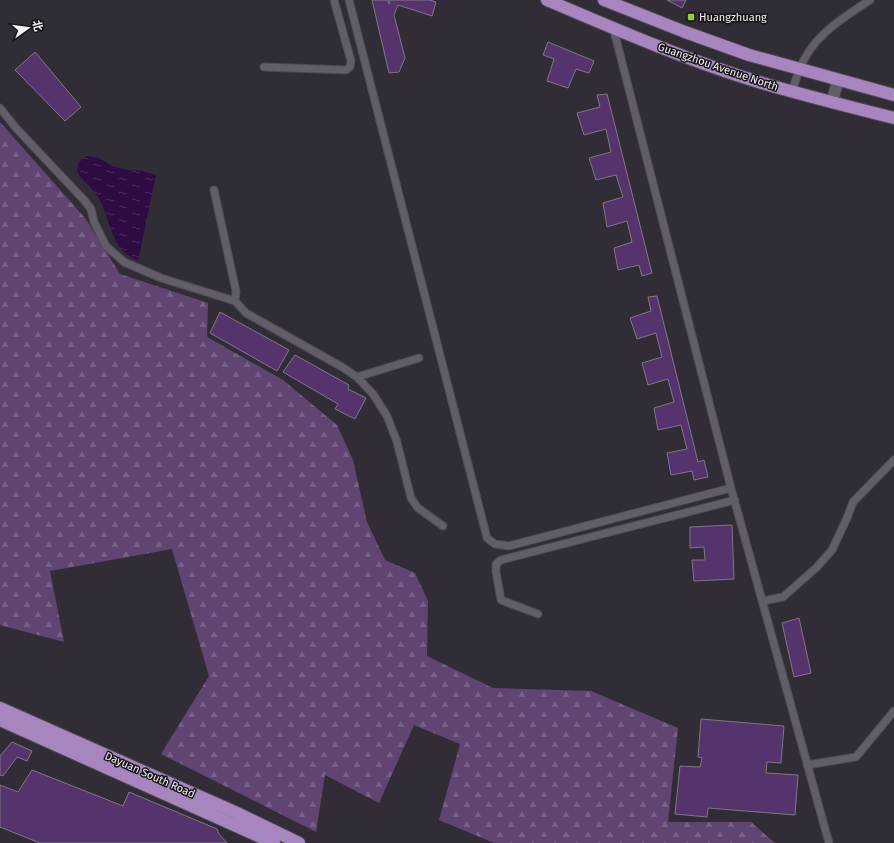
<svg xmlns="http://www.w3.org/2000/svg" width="894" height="843" font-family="'Fira Sans','Noto Sans SC',sans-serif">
<defs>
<pattern id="forest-firs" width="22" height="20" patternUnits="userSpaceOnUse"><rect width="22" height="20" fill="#604573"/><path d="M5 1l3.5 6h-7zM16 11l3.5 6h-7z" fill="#776088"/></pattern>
<pattern id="water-ripples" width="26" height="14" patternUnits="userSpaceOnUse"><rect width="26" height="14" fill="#2e0b42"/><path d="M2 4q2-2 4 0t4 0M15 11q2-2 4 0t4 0" fill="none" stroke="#4d2f5e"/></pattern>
</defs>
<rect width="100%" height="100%" fill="#322c37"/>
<path fill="url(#forest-firs)" d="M0,122L85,218L120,274L208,303L207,337L283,380L337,425L353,460L367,522L385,560L415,573L428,601L427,656L493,688L591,691L678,728L668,822H751L775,843H494L439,820L460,744L414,725L379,803L325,775L316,832L161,754L209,676L172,549L50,571L64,642L0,625Z"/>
<path fill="url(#water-ripples)" d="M87,156L99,158L112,166L127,170L143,171L156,175L138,261C134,258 129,256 125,253C110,240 108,213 98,197C92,187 82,181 77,171L79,162Z"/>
<path fill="#55336c" stroke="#7e7884" d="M372,0H388L389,4L390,0H430L436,2L432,16L398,5L394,15L405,58L399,72L389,73Z
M667,0H686L682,8Z
M548,42L594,61L589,73L576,69L568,88L547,81L554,59L543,55Z
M35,52L81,107L65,121L15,70Z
M607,94L652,273L642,276L639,265L618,270L614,248L632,242L627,221L607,227L603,203L623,197L616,175L596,180L589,158L611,152L606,129L584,135L577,113L600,107L597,95Z
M657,296L698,462L704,460L708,477L694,480L692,471L671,475L667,453L687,449L681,425L658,430L654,408L674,402L668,379L648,385L642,363L662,357L656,333L637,339L630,318L651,311L648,297Z
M220,312L289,350L277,371L210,333Z
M295,355L349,385L348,389L366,398L355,419L335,409L338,404L283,372Z
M732,525L734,579L694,581L692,560H705L704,547L690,548V527Z
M799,618L811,673L794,677L782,623Z
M701,719L784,726L781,763L767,762L766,773L798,775L795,815L708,808L707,817L675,814L680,766L700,767L702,758L698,757Z
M12,742L32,751L27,761L17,757L3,776L0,775V756Z
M32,770L123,806L129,792L217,829L219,834L227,843H40L0,827V785L18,792Z"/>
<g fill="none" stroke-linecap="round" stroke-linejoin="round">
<g stroke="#4e4952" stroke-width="9">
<path id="street" d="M349,0L487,538L495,544L509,546L731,488
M613,27L731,488L829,843
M264,67L346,70L350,67L351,61L334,0
M792,92C794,85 796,78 799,71C811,37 841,19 870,0
M0,108L16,128L84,200L91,209L94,222L106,246L124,262L161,278L235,301L246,313L342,367L357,377L373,394L387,416L397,442L411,498L418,508L443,526
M214,190L236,291L235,301
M357,377L419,358
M763,601L783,597L817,567L832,550L847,518L853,502L894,460
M538,614L501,600L496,572V564L501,560L735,500
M807,765L856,757L894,711"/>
</g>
<g stroke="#4e4952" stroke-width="13">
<path id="secondary" d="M832,102L838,80"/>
</g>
<g stroke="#4e4952" stroke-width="14">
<path id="primary" d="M547,0C617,30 689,61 762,83C806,96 850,107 894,118
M604,0L685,32L749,55L894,95
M0,708L237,813L299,843
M0,720L274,843"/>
</g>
<use href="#street" stroke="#635d69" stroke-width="7"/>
<use href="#secondary" stroke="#635d69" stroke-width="11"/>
<use href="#primary" stroke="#a786bf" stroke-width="12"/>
</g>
<rect fill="#90cd40" stroke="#18161a" stroke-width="1.5" x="687" y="13" width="8" height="8" rx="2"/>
<g text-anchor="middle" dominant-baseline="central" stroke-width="3" stroke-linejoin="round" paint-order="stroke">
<g font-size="11" fill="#f4f0f7" stroke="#18161a" text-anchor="start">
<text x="699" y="17">Huangzhuang</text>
</g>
<g font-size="11" fill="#f4f0f7" stroke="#18161a">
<text transform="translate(718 67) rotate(19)">Guangzhou Avenue North</text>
<text transform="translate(150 775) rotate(24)">Dayuan South Road</text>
</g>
</g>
<g transform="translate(28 28) rotate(76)" stroke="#18161a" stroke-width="3" paint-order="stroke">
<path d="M0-3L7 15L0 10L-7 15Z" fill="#f4f0f7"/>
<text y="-6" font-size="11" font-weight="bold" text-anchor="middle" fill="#f4f0f7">北</text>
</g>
</svg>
